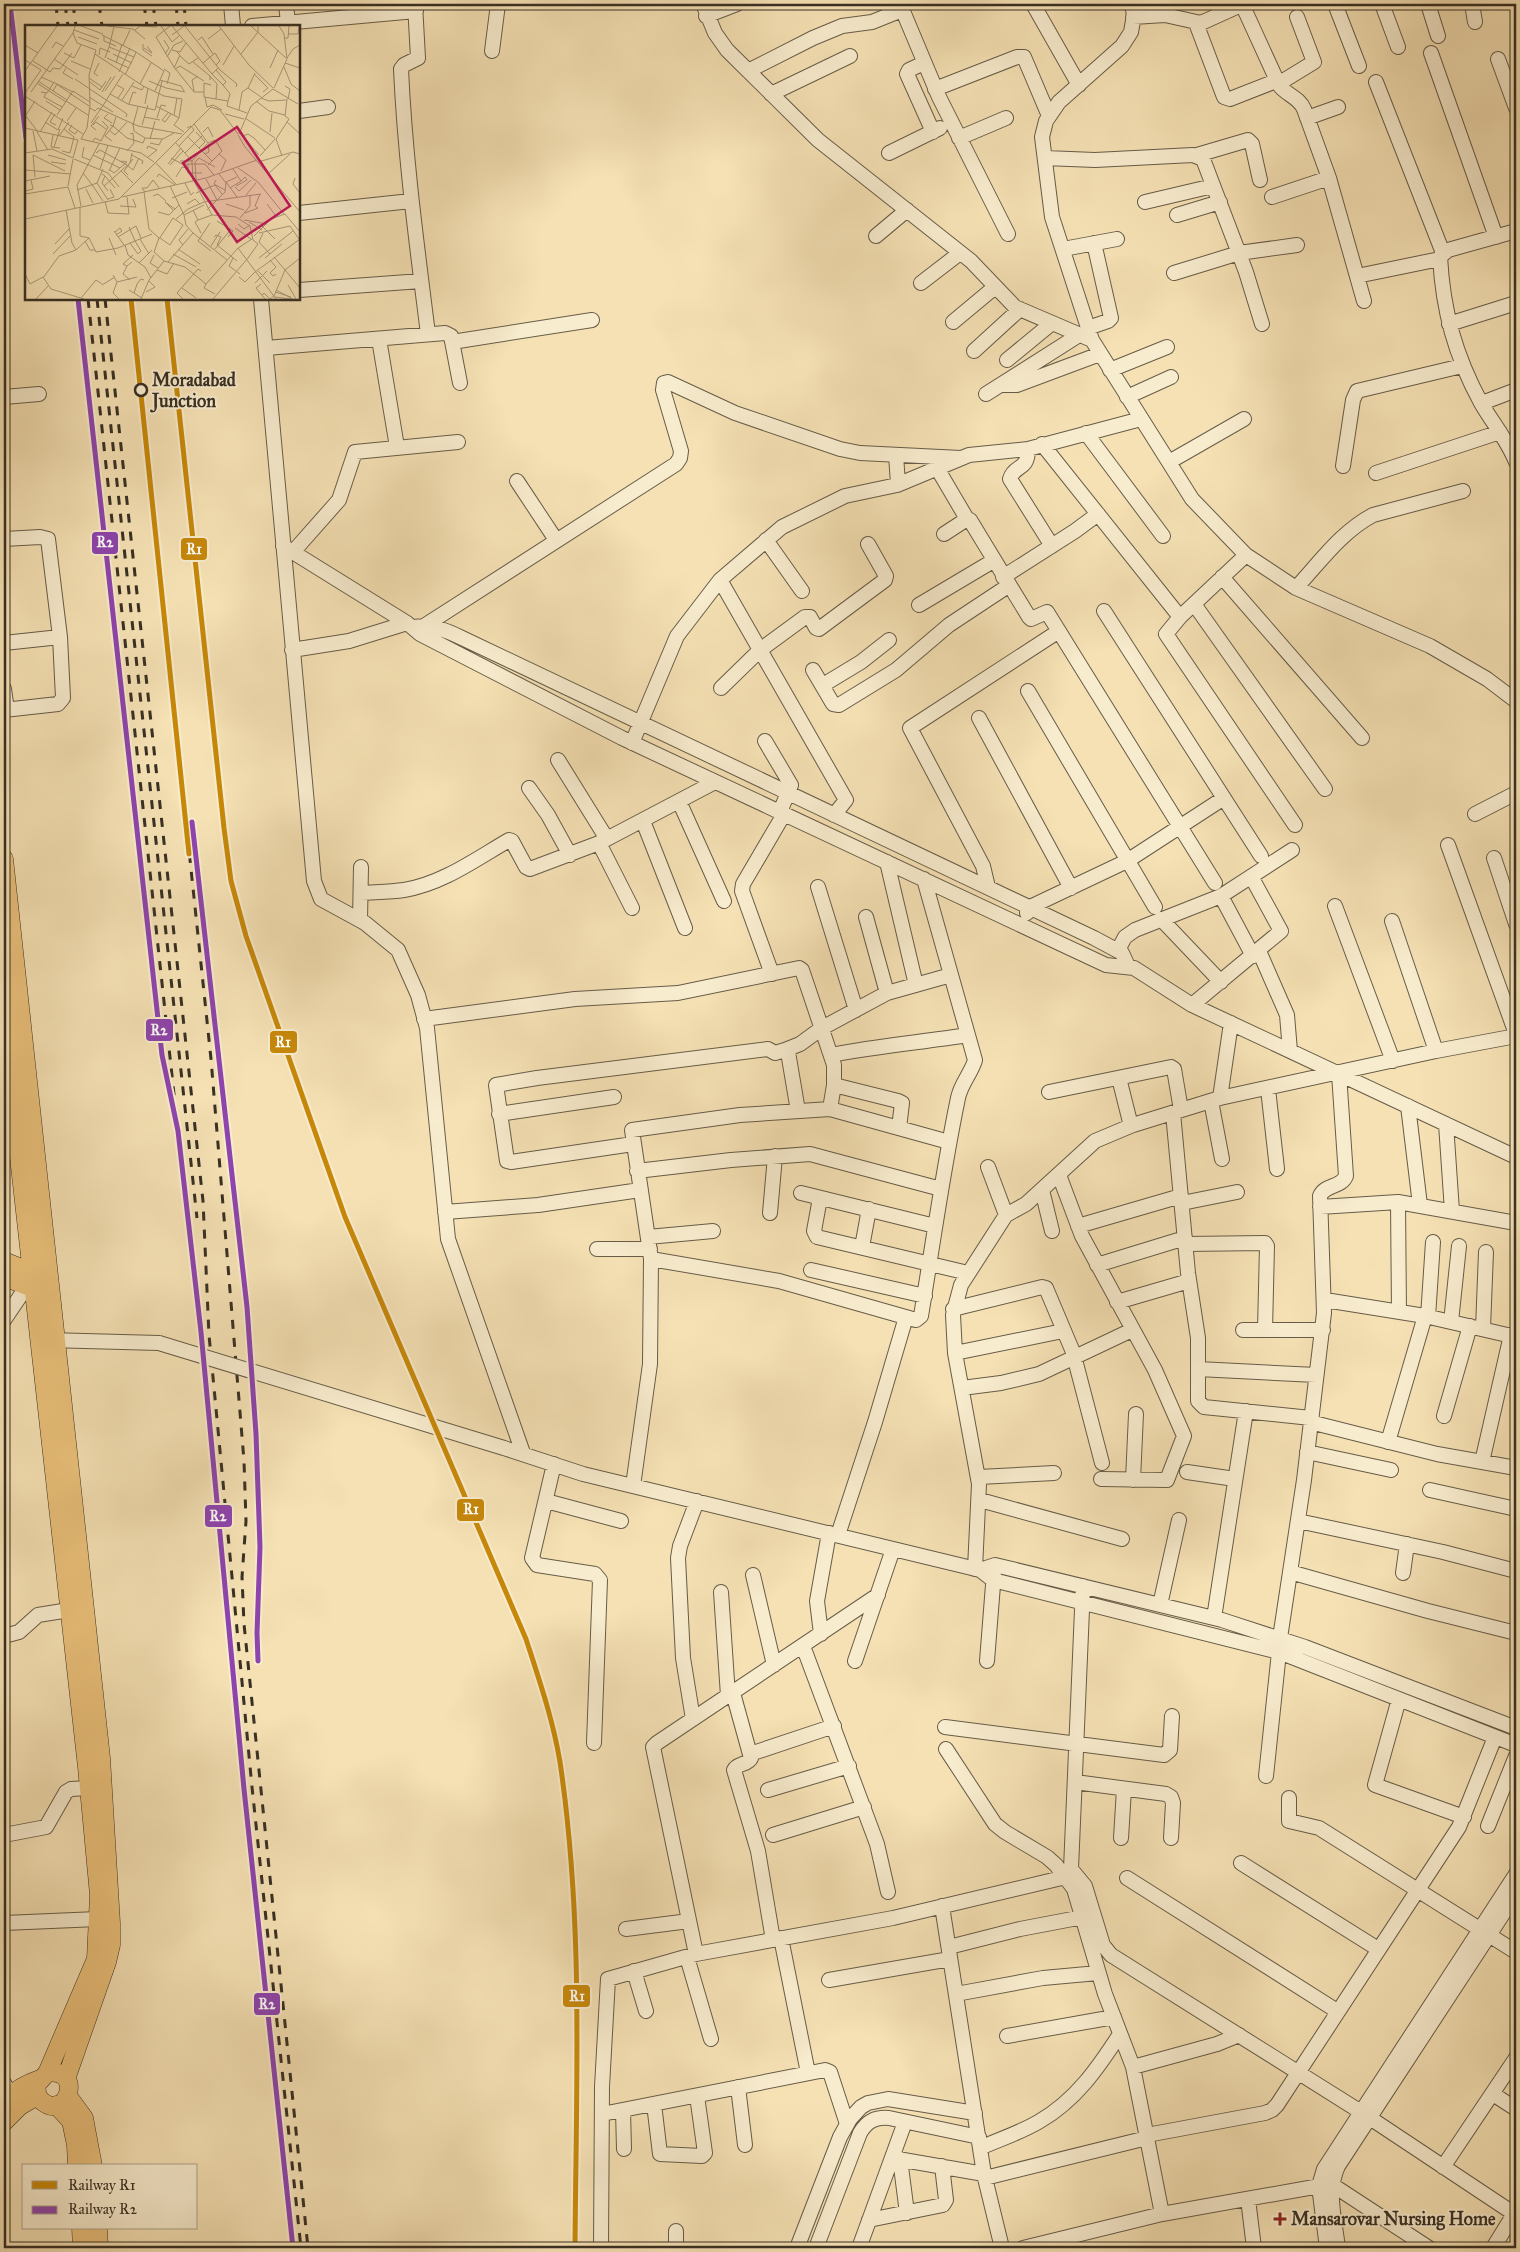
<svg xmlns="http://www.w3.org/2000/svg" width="1520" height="2252" font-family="'IM FELL Great Primer',serif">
<rect width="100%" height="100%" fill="#f5e1b4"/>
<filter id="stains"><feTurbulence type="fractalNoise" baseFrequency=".004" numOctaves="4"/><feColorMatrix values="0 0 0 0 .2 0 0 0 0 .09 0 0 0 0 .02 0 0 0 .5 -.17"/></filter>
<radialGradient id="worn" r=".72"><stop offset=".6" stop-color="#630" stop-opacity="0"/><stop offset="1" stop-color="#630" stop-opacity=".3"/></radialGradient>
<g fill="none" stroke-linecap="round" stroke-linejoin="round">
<g stroke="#675c48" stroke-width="16">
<path id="minor" d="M231,4L233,26
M286,4L288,23
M415,4L418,58L404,65L401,69C405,158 417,246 428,334
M703,4L715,33L727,50L818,140L971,261L1015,307L1092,340
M900,4L939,97L1008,234
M1033,4L1079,85
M1132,4L1134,15L1131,32L1122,46L1059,102L1046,121L1042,137L1052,217L1092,340L1192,499L1246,555L1296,588L1430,646L1487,679L1516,701
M1242,4L1279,85C1286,95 1299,97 1304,109L1329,178L1364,301
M1335,4L1359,66
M1382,4L1398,47
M1428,4L1438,36
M1472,4L1475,22
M706,16L737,4
M1133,17L1165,15L1201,23L1243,4
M1196,23L1224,97L1230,99L1276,81
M252,26L416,11
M492,51L498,4
M1431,53L1496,237
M1498,59L1516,108
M924,63L909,70L907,74L933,132
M748,71L813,38L842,26L872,22L902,10
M1376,82L1443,253
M1278,84L1314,62L1297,17
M935,89L1017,57H1024L1049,116
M771,94L850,56
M299,111L328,107
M1307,118L1338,107
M959,138L1006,118
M889,153L940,128
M1197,155L1248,140L1252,144L1260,180
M1045,158L1095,160L1193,155L1203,159L1246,272L1262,324
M1272,197L1329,178
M1145,202L1213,186
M299,213L411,201
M1177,215L1220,202
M1516,231L1448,250L1440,257C1443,311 1455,355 1481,403C1492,422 1508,441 1516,462
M876,236L907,210
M1063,249L1117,239
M1174,273L1239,253L1297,245
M1357,276L1440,259
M921,283L960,253
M299,290L421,281
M261,299L314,881L321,899L365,923L398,950L418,995L427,1028L448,1239L523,1453
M953,322L995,287
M1449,324L1516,303
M1088,328L1108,321L1111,318L1094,243
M379,339L397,447
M452,342L592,320
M266,348L445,333L451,336L460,383
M974,351L1020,309
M1007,360L1052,323
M1110,370L1167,347
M1002,385H1017L1100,354
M986,394L1079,335
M4,397L39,394
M1127,397L1171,377
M1482,403L1516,390
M1086,433L1163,536
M1042,444L1180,617
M1028,449C1028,472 1014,464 1010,479L1052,546
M896,455L898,484
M1169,462L1244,419
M1343,466L1353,400L1357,391L1462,366
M937,468L967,519
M1376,473L1500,432
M517,481L556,540
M944,534L967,519L970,520L1029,617L1031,619L1047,612L1215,883
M4,539L40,537L48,539L60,637
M766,540L802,591
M283,546L407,623L420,634L622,738L1106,965L1134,968L1192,1005L1516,1157
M293,552L339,500L355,452L458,442
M1246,555L1180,617L1166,634L1295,825
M1003,577L1075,531L1098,514
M1222,577L1362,738
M720,580L846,800L834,815
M1296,588C1320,562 1341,532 1373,515L1463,491
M1194,604L1325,789
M919,605L993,561
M1104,611L1261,856
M424,626L676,464L680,458L681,451L663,390L664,383L668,382L735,413L840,449L860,453L961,458
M414,627C431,624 446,630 462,638L1094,938L1122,953L1128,966
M4,643L60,637L63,698L58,704L4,710
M292,650L349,641L407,623
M813,670L833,704L839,705L896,670L949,625L1008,586
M823,685L861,662L889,640
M721,688L760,650L805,617H810L816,628L819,629L885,580L886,576L868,544
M4,689L7,710
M1028,691L1155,907
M979,718L1071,888
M765,741L791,785L780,812
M632,743L677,636L720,580L782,527L845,496L897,485L969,455L1028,449L1141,419
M558,760L607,839
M529,788L548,815L570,855
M679,801L724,901
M1475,814L1516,793
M643,821L685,928
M599,843L632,908
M1448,845L1516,1034
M1494,858L1516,924
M887,862L916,985
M818,887L856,1010
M988,887L983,866L910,728L1059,631
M361,893C375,892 390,892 404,890C442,884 476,859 509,840L512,841L526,867L530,869L599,843L715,782
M1221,896L1253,956
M1335,906L1393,1061
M1027,913L1030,907L1127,861L1224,798
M866,917L887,993
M1161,919L1221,982
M360,920L361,867
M1392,921L1436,1051
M1118,950L1125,937L1135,930L1221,896L1292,850
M1259,951L1287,1015L1290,1051
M772,974L742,891L743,884L784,814
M1192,1005L1281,931L1252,878
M424,1019L575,999L678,993L799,968L802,970L834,1065V1085L830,1109
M785,1050L800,1044L822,1028L887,993L951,975
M831,1055C877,1046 923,1042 968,1035
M1119,1078L1131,1126
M834,1085L898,1101L902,1103L899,1128
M1268,1089L1277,1169
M1049,1092L1171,1067L1174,1069L1181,1110
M1220,1098L1231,1023
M1211,1101L1222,1159
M1408,1106L1420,1205
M1173,1113L1188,1273L1198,1338V1401L1204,1407L1311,1418
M499,1114L614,1097
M1446,1124L1452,1211
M4,1127L16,1130
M633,1144L511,1162L507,1161L496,1085L537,1078L768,1049L775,1053L785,1050L788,1052L798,1111
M988,1167L1006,1215
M637,1171L731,1160L810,1154L941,1189
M1059,1175L1082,1236L1155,1370L1184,1436L1167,1480L1101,1479
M1042,1190L1052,1231
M801,1193L935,1226
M820,1198L814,1231L817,1237L968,1273
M1398,1202L1399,1312
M1182,1203L1237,1192
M1320,1207L1398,1202L1516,1223
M445,1212L538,1205L640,1190
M770,1213L775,1156
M1078,1226L1181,1196
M648,1237L713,1231
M1185,1244L1265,1243L1267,1246L1265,1330
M862,1247L869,1209
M597,1249H650
M651,1259L779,1281L916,1320L921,1316C933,1243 943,1170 958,1098C961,1083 972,1072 975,1060L924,879
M1097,1265L1185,1238
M811,1270L925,1296
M1325,1300L1425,1316L1516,1337
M1117,1302L1189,1281
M953,1309L1042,1287L1046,1288L1073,1352L1102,1463
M1428,1317L1433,1242
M4,1320L27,1286
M1451,1322L1459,1246
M1483,1329L1486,1252
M1243,1330H1323
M48,1340L159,1343
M955,1353L1063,1331
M1198,1369L1316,1375
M962,1388L1001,1383L1039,1374L1132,1330
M1444,1416L1470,1326
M1310,1422L1437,1454L1516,1468
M1388,1442L1425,1316
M504,1448L583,1474L980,1570L993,1580L1279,1652L1516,1745
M1307,1452L1391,1470
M1482,1462L1511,1335
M554,1464L532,1558L537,1565L595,1574L600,1580L594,1743
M1187,1472L1235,1479
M979,1477L1054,1473
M1133,1480L1136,1414
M633,1486L650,1364L651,1259L632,1130L740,1115L830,1109L949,1142
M1430,1490L1516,1509
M980,1500L1122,1539
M546,1501L621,1521
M1298,1521L1443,1552L1516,1571
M838,1535L875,1422L906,1317
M975,1569L979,1484L955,1353L953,1315L961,1285L1006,1215L1026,1204L1095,1141L1133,1125L1220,1098L1436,1051L1516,1036
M980,1570L995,1565L1222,1620L1305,1647L1516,1728
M1290,1572L1428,1611L1516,1633
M1403,1573L1407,1544
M753,1575L774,1665
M1083,1586L1071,1869L1085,1886L1103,1945L1111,1955L1361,2112L1516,2215
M721,1592L728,1696
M1160,1605L1179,1520
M1214,1618L1246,1411
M821,1634L817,1601L829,1533
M4,1636L19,1632L38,1615L69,1610
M1280,1638L1304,1480L1324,1313L1320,1196C1325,1184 1341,1188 1346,1176L1339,1074
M803,1646L877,1844L888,1892
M855,1661L893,1549
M987,1661L994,1572
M733,1693L751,1758C748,1765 737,1763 734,1770L758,1851L773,1940
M1399,1699L1375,1785L1464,1817
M693,1719L683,1658L678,1558L680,1546L697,1501
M945,1727L1164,1755L1170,1750L1172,1716
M946,1749L995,1824L1005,1832L1047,1857L1056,1865L1074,1889L1105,1994L1133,2067L1162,2214
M750,1754L834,1726
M1266,1776L1279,1652
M1075,1782L1166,1794L1171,1797L1173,1803L1171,1838
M768,1790L849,1766
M1289,1798V1821L1319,1828L1516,1952
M1488,1826L1516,1756
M4,1835L46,1827L66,1792L71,1789L89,1788
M773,1835L864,1807
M1121,1838L1124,1789
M1241,1863L1378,1949
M1127,1878L1337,2011
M942,1906L984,2174L1002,2248
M4,1923L98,1919
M626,1929L689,1921
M781,1938L808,2073
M949,1947L1020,1929L1083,1917
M696,1954L653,1747L657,1743L878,1595
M687,1957L711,2039
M634,1971L646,2011
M829,1980L950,1959
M956,1994L1043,1978L1098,1973
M1007,2036L1114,2017
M1133,2067L1217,2044L1239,2035
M4,2083L10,2094
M738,2087L745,2145
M1493,2094L1516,2109
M654,2104L660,2154L702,2156L705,2153L697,2096
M623,2110L624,2149
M602,2114L825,2070L830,2072L847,2124
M1147,2135L1265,2113L1272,2110L1277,2105L1459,1827L1495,1737
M980,2148C1000,2139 1022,2132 1040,2121C1076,2100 1098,2068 1120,2034
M892,2158L984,2174
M900,2159L907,2213
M1443,2167L1516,2058
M985,2178L1147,2138
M1248,2199L1254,2248
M869,2220L943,2205L946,2200L942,2166
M601,2248L602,2087L608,1979L696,1954L893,1918L1066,1877
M676,2248V2231
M797,2248L840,2137L850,2119L861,2107L868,2103L888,2099L975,2113
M816,2248L860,2133C867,2121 875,2117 889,2118L979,2137
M859,2248L905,2122
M1023,2248L1162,2214L1331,2184L1429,2248
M1327,2248L1319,2186L1324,2169L1516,1874
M1338,2248C1335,2221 1326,2192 1338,2166L1516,1894
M1493,2248L1514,2214"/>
</g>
<g stroke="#383024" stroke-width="19">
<path id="major" d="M4,859L101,1758L111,1923V1945L107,1962L66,2079
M4,974L16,1130L87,1767L99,1895L96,1959L47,2073L37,2084C36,2091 37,2098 43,2102C68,2121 84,2067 47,2073
M4,1261L31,1272
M4,1277L33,1288
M68,2096L84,2118L93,2166
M4,2102C14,2090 25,2084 40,2079
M56,2105L71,2121L76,2145L77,2166
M4,2122L20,2106L37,2096
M81,2228L82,2248
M98,2228L99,2248"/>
</g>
<use href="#minor" stroke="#f8ecce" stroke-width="14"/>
<use href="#major" stroke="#eac07a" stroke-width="18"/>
<path stroke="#383024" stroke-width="3" stroke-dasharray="9 9" stroke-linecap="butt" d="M10,4L26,138
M56,4L58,26
M65,4L68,26
M73,4L76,26
M99,4L102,26
M144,4L147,26
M153,4L156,26
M176,4L178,26
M184,4L186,26
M88,299L178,1131
M97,299L197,1218
M105,299L203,1201L209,1335L252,1787L301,2248
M131,299L211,1059L244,1461L246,1521L242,1577L244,1624L308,2248
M167,299L224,828L231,881L246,936L345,1217L526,1639C539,1679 553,1720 560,1762C584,1923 576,2086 575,2248"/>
<g stroke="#675c48" stroke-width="16" stroke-linecap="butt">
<path id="minor-bridge" d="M159,1343L504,1448"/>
</g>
<use href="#minor-bridge" stroke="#f8ecce" stroke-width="14"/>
<g stroke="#f8ecce" stroke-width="9">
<path id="rail-1" d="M131,299L189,854
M167,299L224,828L231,881L246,936L345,1217L526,1639C539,1679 553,1720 560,1762C584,1923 576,2086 575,2248"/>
</g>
<g stroke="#f8ecce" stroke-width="9">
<path id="rail-2" d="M10,4L26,138
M78,299L162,1055L178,1131L201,1332L244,1789L293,2248
M192,822L247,1307L256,1434L260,1547L257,1633L258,1661"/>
</g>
<use href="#rail-1" stroke="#c78809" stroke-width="5"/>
<use href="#rail-2" stroke="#8e44ad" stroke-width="5"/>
</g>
<circle fill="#f8ecce" stroke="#383024" stroke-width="2.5" cx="141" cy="390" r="6"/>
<path fill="#8f2418" stroke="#f8ecce" stroke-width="2" d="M1277.5 2211.5h5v5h5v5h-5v5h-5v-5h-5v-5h5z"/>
<g text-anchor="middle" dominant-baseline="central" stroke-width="4" stroke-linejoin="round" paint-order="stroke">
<g font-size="18" font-weight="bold" fill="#383024" stroke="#f8ecce" text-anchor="start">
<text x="152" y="380">Moradabad<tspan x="152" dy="21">Junction</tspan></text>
</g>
<g font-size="18" font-weight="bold" fill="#383024" stroke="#f8ecce" text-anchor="start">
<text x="1291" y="2219">Mansarovar Nursing Home</text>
</g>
</g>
<g transform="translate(25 25)">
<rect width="275" height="275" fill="#f5e1b4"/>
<path fill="none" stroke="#a99a7a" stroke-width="1" d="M50,1L48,8L52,18L71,25L64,50L65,80L62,103L56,114L116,128L129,137M56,1L78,9M82,1L108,4L120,14M136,1L147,17L154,11M145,1L131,12L149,42L169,67H179V72L203,76L202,81L222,88M147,1L187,49L193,43M160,1L195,45L212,59L211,62M194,1L224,40L248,63M226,1L261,33M49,5L74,14M110,5L115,1L132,2M263,9H273L274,1M77,10L111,27M147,10L159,1M79,11V16L91,21M53,12L72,19M259,13H263L264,1M183,14L196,4M139,15L144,23L140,29M173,15L177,12L188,29M118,19V25L127,31M0,20L13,28M98,20L105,5M84,22L89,2M27,23L31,17L38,21M119,23L127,28L122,21M147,25L155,27L161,18M39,28L49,33L56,20M70,29L118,61L139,71L157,74L154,93L149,100L159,107M88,29L107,38M216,29L233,7V1M74,30L75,23L85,27M155,31L164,39L173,33M109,32L111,27L139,46L130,66M142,32L149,20L158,16M80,33L84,22L109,32L100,50M82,33L104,43M262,33L268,24L275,20M29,34L53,50M0,35L16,45L0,68M8,36L25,47L28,43L35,44L47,28M46,36L65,44M168,37L185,51V55M91,38L97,19M178,38L190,28L195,36L191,40M260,38L275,43M198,40L209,21M259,42L266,59L275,66M41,43L38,48L48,54M149,43L155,30L152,27M245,43L253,25M139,44L145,48L142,59M150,44L155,41L179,56M191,45L201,57L198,60L205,69L203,76M0,46L32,1M94,47L105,23M187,49L198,60M229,49L243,63L238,67M73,51L69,48L74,38M185,51L192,59L191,74M16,52L32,59L28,66M64,53L77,62M50,54L102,89L101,92M135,55L156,61L159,66M13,56L42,75M124,56L141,63M65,57L75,65L81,56M12,58L41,77M32,59L48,67M115,59L126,38M33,60L46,69M92,60L99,64L93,73M107,61L117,65L119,61M260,61L265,64L263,74M141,63L160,67M223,63L230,48M223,63L236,72M249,63L262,34L259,9L254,1M248,64L273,79M80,66L90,51M169,66L167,55L173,51M6,67L48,8M16,67L22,68L29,57M77,67L86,52M179,67V58L186,60M21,68L19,72L37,82M46,69L64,81M85,69L98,49M0,71L58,109M64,72L88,87M180,72L182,82L188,80L197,85M236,73L244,76L261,75M97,75L109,57M21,76L35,85M41,76L63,90M81,76L85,69L103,79L130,85L137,56M231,76L244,86L260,90M104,79L108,67L111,68M120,79L123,63M131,81L154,93M65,83L70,86L73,83L113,101L157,109M214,85L217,67L223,63M144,87L137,95L140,97L146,89M30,89L25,97L31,100M83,89L79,93L87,98M200,89L219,94M0,90L13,107M1,90L10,76M32,90L48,66L65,77M149,90L152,73M91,92L88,101L102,113L118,118L120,113M119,92L135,95M132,93L136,80L141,81M220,93L250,113M42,96L51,83M20,97L33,105L38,93M262,97L275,109M66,98L81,76M108,99L109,106L120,113L138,114L149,108M169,99L183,118L184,127L180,129M47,100L44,105L50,109L53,105M68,100L71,97L81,104M85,100L88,101L80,111L87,116M108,100L113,82M117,100L123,80M0,103L53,115M71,105L66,101L74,91M84,105L90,110L102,97M8,106L12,126M12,107L23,125M15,107L27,87M171,107L180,117L174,123M178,107L183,102L188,112M245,107L247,88M215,108L234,130M214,109L226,81L248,64M28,110L26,122L35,123M213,110L220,122L275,187M34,111L44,97M218,111L223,109L229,113L240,125M163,112L187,136M125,114L130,96M251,114L264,94L260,91L262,74M251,114L257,131M67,117L70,113L76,116L83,102L77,96M150,117L167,136L168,156M125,118L134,120L137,114M183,118L190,115L197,126L183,140M154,121L169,105L166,101L162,103M29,122L35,104M59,122L57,132L65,135M122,124L123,121L132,125L123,132M37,126L45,128L49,112L39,104M102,126L109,118L108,108L105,109M0,128L27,124L48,133M71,128L75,125L102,140M160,128L177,111M194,129L201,135L196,146M8,130L40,146M8,130L10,152M23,130L41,135M68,130L95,143M107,130L118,136L117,139M235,131L250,114M48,133L53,115M146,133L157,139H180L189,150M174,133L190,142M49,134L83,148L94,162M155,136H167L182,119M26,137L41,139M130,137L151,159M233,137L268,127L275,129M143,139L156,123M163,139V148H177M145,140L158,126M103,141L108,145L114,133M213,143L233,157L259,189M75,144L83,120M0,145L46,149M85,145L89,148L102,137L96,136M84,146L95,123M96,146L108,158M58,148L68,161M77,149L80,151L77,158L83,166M243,149L265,129M103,150L99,146L108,134M80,151L90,163M132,152L134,149L150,160M151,152L157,142L163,143M270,153L268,159L275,168M181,154L192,175M171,155L170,137L174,133M191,155L189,159L200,165M0,156L25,151M169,156L187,190L211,192L225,201L228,215L233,219L223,233M72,158L83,175M160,158L166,170L169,167M43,161L48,134M68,161L78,176M79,161L105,138L107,128M145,161L159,190L179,180M211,161L222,155L220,152L216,156M43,162L50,183M185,162L190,160L197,169M210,162L214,166L226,155M205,163L216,156L208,144M61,164L68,178M52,165L72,158L78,144M0,166L8,164L6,155M120,167L117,163H122L128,155L135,164M171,168L185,162M0,169L43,162M221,170L231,158M128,171L133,169L141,176M97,172L181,153L232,135M212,172L201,157L212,152M147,173L162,167M83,174L89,172L85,164M80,176L83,188L104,189L102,172M179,177L236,169M162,179L170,174L175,179M201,179L219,185M242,179L251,191M56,181L52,160L74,119M95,181L111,182L108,174M55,182V211L64,213L71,227L93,223L127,209M168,185L173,195L187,190M182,185L200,167L201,158L194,149M149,186L140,177L150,184M133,187L144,190L154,180M220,188L233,183L230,181L235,169M215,193L225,181V170M0,194L94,174L186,82L195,85L213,109M151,194L163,184L179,177M173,195L170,197L176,208M219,195L242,199M192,196L208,206L203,212M224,197L237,205M185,198L173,216L186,226M213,199L219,204L225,200M237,201L250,214M104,202L110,216M210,203L226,214M89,206L99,220M90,207L95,203L97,206L91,210M168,208L202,235M234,208L265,201L274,214M238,208L234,217L245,229M229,211L246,194L260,189L275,207M93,212L111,201L116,213M189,212L191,210L196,212L192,220L212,236M84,213L91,230M115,214L124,229M134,214L148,193L158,200L145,220L135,213M227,214L213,223L251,274M60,216L65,225H70M105,218L113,229L116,226L110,216M30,219L44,204M100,220L103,230L120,242L126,253M158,220L154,215L163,204M186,221L195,207M153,224L175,239M190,224L206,204M51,225L64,213M28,229L45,211M148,229L171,242M129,230L125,238L133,243M249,232L260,245L275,233M208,233L204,241L215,249M234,233L268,206M240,233L257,219M245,235L251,242L245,248L248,251L251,249M139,236L160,242L181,259L213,223M107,237L102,241L98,239L108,230M143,237L168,208L161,200L159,190M114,238L127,225M102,241L98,249L105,255M132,245L142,249L149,238M233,246L245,258M230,247L275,214M0,249L5,259L18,252L26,264L59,274M88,250L92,257L88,268L94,274M214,252L220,257L230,247M18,253L34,231L51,225L47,218L41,185M92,257L112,252M230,258L242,246M181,259L179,263L190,269M236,259L231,263L240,274M77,260L90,252M263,260L271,274M157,263L171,273M104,265L117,273M251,265L268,274M121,267L130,262L124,256M250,267L266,272M109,268L112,259L116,254L119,255M237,270L239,268L245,274L249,271M249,271L260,245L275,263M250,272L266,274M56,273L71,255L77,259M11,274L23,261M116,274L124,255L139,236L129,227L134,213L124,204L119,167M158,274L152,268L173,244L176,246M188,274L223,233"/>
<path fill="#c2185b" fill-opacity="0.15" stroke="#c2185b" stroke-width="2.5" d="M212,102L265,181L212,217L158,138Z"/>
<rect width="275" height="275" fill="none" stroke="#383024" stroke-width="2.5"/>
</g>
<g stroke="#f8ecce" stroke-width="2">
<rect x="91" y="531" width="28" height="24" rx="5" fill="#8e44ad"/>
<rect x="180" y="537" width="28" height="24" rx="5" fill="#c78809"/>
<rect x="145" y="1018" width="29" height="24" rx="5" fill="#8e44ad"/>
<rect x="269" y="1030" width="29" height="24" rx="5" fill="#c78809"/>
<rect x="456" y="1498" width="29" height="24" rx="5" fill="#c78809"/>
<rect x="204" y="1504" width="29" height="24" rx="5" fill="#8e44ad"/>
<rect x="562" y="1984" width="29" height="24" rx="5" fill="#c78809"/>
<rect x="253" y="1992" width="28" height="24" rx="5" fill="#8e44ad"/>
</g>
<g font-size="14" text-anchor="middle" font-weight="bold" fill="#fff">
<text x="105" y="547">R2</text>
<text x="194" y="554">R1</text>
<text x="159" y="1035">R2</text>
<text x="283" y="1047">R1</text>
<text x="471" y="1514">R1</text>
<text x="218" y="1521">R2</text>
<text x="577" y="2001">R1</text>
<text x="267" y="2009">R2</text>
</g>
<rect width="1520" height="2252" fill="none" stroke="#f5e1b4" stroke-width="20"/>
<rect x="5" y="5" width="1510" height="2242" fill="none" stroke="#383024" stroke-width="2.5"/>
<rect x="10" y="10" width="1500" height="2232" fill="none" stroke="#383024"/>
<rect x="22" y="2164" width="175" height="65" fill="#f8ecce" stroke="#aba18a"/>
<rect x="32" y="2181" width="25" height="8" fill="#c78809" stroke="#aba18a"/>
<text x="68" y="2190" font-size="15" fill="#383024">Railway R1</text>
<rect x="32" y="2206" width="25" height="8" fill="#8e44ad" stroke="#aba18a"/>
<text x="68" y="2214" font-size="15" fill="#383024">Railway R2</text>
<rect width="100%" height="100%" filter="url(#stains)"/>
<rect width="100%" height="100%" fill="url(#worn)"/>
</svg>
